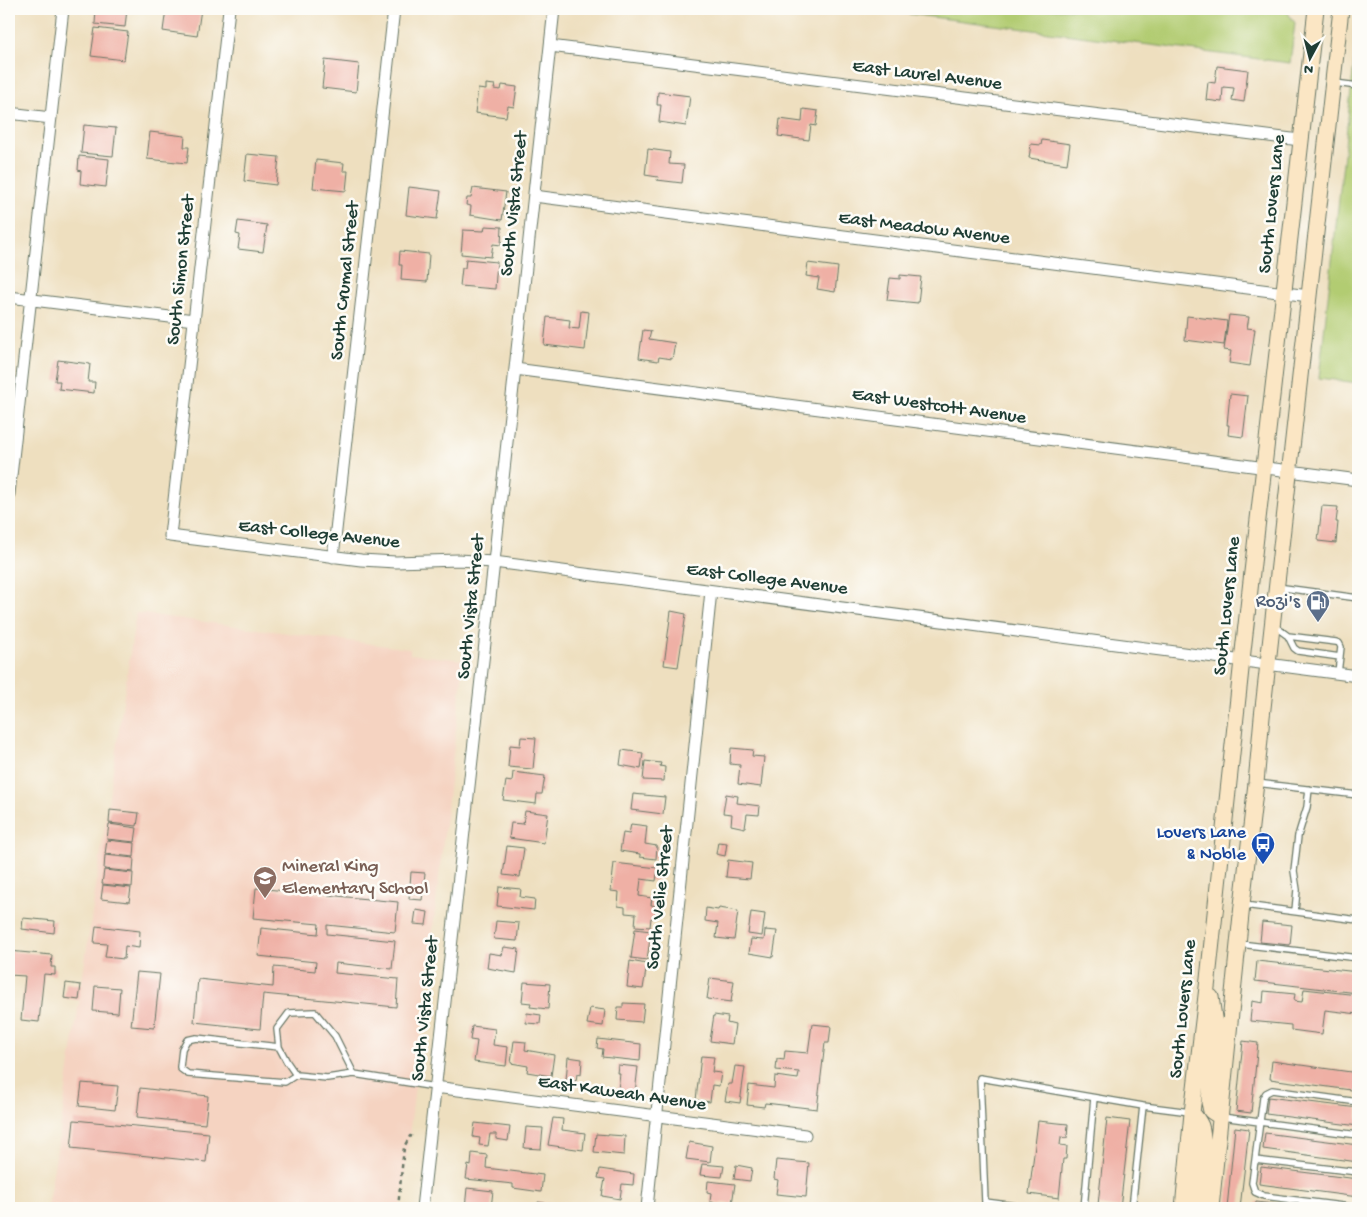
<svg xmlns="http://www.w3.org/2000/svg" width="1367" height="1217" font-family="'Gochi Hand',sans-serif">
<rect width="100%" height="100%" fill="#fdfcf7"/>
<filter id="ink" filterUnits="userSpaceOnUse"><feTurbulence type="fractalNoise" baseFrequency=".02" numOctaves="2"/><feDisplacementMap in="SourceGraphic" scale="10" xChannelSelector="R" yChannelSelector="G"/><feConvolveMatrix kernelMatrix="1 2 1 2 8 2 1 2 1" color-interpolation-filters="sRGB"/></filter>
<filter id="wash" filterUnits="userSpaceOnUse"><feTurbulence type="fractalNoise" baseFrequency=".0096" numOctaves="4" result="noise"/><feDisplacementMap in="SourceGraphic" scale="20" xChannelSelector="R" yChannelSelector="G"/><feGaussianBlur stdDeviation="1.12" result="paint"/><feColorMatrix in="noise" values="0 0 0 0 0 0 0 0 0 0 0 0 0 0 0 0 0 1.4 0 .05"/><feComposite in="paint" operator="in"/></filter>
<g filter="url(#wash)">
<rect width="100%" height="100%" fill="#eedfbf"/>
<path fill="#f5d3c1" d="M136,613L410,649V654L464,660L401,1208H47L59,1138Z"/>
<path fill="#b2cc72" stroke="#688453" d="M870,9H1285L1295,23L1290,63Z
M1358,28V383L1319,378Z"/>
<g id="blocks">
<path fill="#efb0a5" d="M96,9H127L125,27L95,24Z
M166,9H201L197,36L163,31Z
M95,28L128,32L124,60L91,56Z
M325,60L359,64L356,92L322,88Z
M1217,66L1248,70L1244,102L1232,100L1234,88L1223,87L1222,102L1206,100L1208,82L1215,83Z
M486,84L495,85L494,89L501,90L502,85L517,87L514,107L508,106L506,117L475,113L478,89L486,90Z
M658,92L690,96L686,126L659,122L661,105H657Z
M803,109L818,111L816,126L811,125L809,140L778,136L780,119L802,122Z
M84,125L116,128L113,156L81,153Z
M150,132L185,136L184,147H189L187,163L147,159Z
M1042,140L1070,144L1067,164L1029,158L1031,144L1041,145Z
M648,149L670,152L669,164L684,165L682,183L657,180L658,177L645,175Z
M247,154L279,157L276,185L244,181Z
M79,156L109,159L106,187L80,184L81,171L78,170Z
M316,160L344,163L343,171H348L346,191L313,188Z
M409,187L441,191L437,219L406,215Z
M473,188L506,192L502,220L470,215L471,206L466,205L467,198H471Z
M238,221L267,225L263,252L238,249L240,235L236,234Z
M485,226L502,227L501,245L493,244L491,257L461,254L463,230L484,231Z
M400,251L429,254L427,282L401,280L402,265H399Z
M466,259L497,262L495,289L460,286L462,268H465Z
M808,263L838,267L835,292L817,289L819,278L806,276Z
M900,275L921,277L918,303L887,300L890,278L900,279Z
M581,311L589,312L585,350L544,345L547,317L570,320L569,328L579,329Z
M1229,315L1249,317L1247,328L1255,329L1250,366L1229,363L1231,351L1224,350Z
M1187,316L1227,321L1224,345L1185,340Z
M643,330L651,331L649,339L675,343L672,359L659,357L658,361L639,358Z
M58,360L90,364L88,382H95L94,393L59,389L60,381H55Z
M1230,394L1248,396L1243,437L1228,435L1229,425H1227Z
M1322,506L1338,507L1336,522H1338L1336,543L1318,541Z
M671,611L686,614L678,667L664,665Z
M521,737L536,738L533,769L508,767L510,745L520,746Z
M731,748L753,750L752,756L764,757L761,787L738,784L740,765L730,764Z
M622,750L643,753L641,769L620,765Z
M645,761L661,763L660,766L665,767L664,781L643,780Z
M513,772L545,776L542,794H537L536,804L503,800L506,781L512,782Z
M633,794L665,797L663,814L631,810Z
M726,794L738,796L737,803L760,806L759,815L747,814L745,828L731,825L732,814L723,813Z
M110,810L139,813L137,826L109,823Z
M525,811L548,814L544,843L509,838L511,823L523,824Z
M109,824L137,828L135,842L107,839Z
M631,824L647,826L645,844L657,846L656,859L640,857V854L620,851L623,833L629,834Z
M107,840L135,843L134,857L105,854Z
M718,842L727,843L725,856L716,854Z
M507,846L524,848L520,877L503,875Z
M105,855L134,858L133,872L104,869Z
M728,860L752,863L750,879L726,877Z
M614,863L658,868L656,881L641,879L639,896L652,898L651,905L657,906L655,918H651L650,927L635,926L636,914L625,913V907L618,906L619,892L611,891Z
M104,870L133,873L132,887L102,884Z
M411,872L425,873L422,900L409,899Z
M103,885L131,888L129,902L101,899Z
M499,887L521,889L520,897L535,899L534,910L497,906Z
M256,888L398,902L395,932L327,925V934L395,941L392,969L336,963L335,973L398,979L396,1007L263,994L260,1029L194,1022L198,979L273,987L274,967L315,971L316,962L258,956L261,928L318,934L319,924L253,918Z
M706,908L718,910L719,908L738,911L734,940L716,938L718,923L705,921Z
M416,910L428,912L426,925L414,924Z
M751,912L765,914L762,936L748,934Z
M23,918L55,921L54,933L22,929Z
M496,921L519,923L517,941L494,939Z
M1262,922L1292,925L1290,945L1260,942Z
M96,926L140,931L139,948L125,946L124,959L105,957L107,944L94,943Z
M635,929L651,931L647,960L631,958Z
M765,930L777,931L773,957L749,953L751,939L764,940Z
M504,947L519,949L516,973L487,968L489,953L502,955Z
M9,951L52,955L51,967H55V975L44,974L39,1022L21,1020L25,976L9,975Z
M630,961L647,964L643,989L627,987Z
M1257,961L1358,972V993L1255,981Z
M137,972L160,974L154,1028L131,1026Z
M710,978L734,981L731,1002L707,999Z
M524,982L550,984L548,1009L530,1007L531,1003L522,1002Z
M66,983L81,985L79,1000L64,998Z
M95,986L120,988L118,1013L93,1011Z
M1304,989L1358,995V1014L1325,1010L1322,1034L1291,1030V1025L1250,1021L1252,1001L1263,1003L1264,991L1295,994L1294,1001L1302,1002Z
M623,1003L644,1004L642,1022L617,1020L618,1007H623Z
M590,1008L605,1010L603,1026L587,1024Z
M527,1013L541,1015L540,1024L526,1023Z
M714,1015L728,1017L727,1023L735,1025L732,1044L710,1041Z
M812,1024L831,1026L829,1043H825L817,1109L765,1103L764,1107L747,1105L749,1085L774,1088L775,1076L798,1079L799,1072L776,1070L777,1059L784,1060L785,1051L808,1053Z
M472,1026L495,1029L493,1045L508,1047L506,1066L474,1062L477,1041L470,1040Z
M598,1039L641,1044L640,1061L602,1057L603,1049L597,1048Z
M514,1041L526,1042L525,1050L554,1055L551,1076L527,1072L528,1066L511,1063Z
M1243,1041L1258,1043L1251,1113L1236,1111Z
M701,1056L714,1057L712,1072L721,1073L719,1086L712,1085L710,1102L696,1100Z
M568,1057L582,1059L581,1075L577,1074L576,1081L566,1080Z
M1272,1061L1358,1073V1091L1270,1079Z
M618,1065L638,1067L635,1093L618,1090L620,1073H617Z
M735,1066L745,1067L740,1103L725,1101L728,1084H732Z
M82,1083L118,1086L115,1110L79,1106Z
M140,1088L208,1096L205,1124L137,1117Z
M1268,1097L1358,1108V1126L1266,1114Z
M553,1118L563,1119L562,1130L585,1133L583,1150L548,1145Z
M1107,1118L1130,1121L1120,1208L1098,1205Z
M74,1120L209,1133L206,1162L71,1148Z
M1038,1121L1068,1124L1067,1138L1061,1137L1060,1145L1067,1146L1066,1159H1063L1059,1198L1029,1194Z
M475,1123L510,1127L508,1141L496,1139V1134H490L488,1146L479,1145L480,1138L473,1137Z
M526,1127L543,1128L541,1149L524,1148Z
M1235,1127L1249,1129L1240,1208H1227Z
M1265,1133L1358,1145V1162L1263,1149Z
M596,1134L625,1136L624,1155L594,1152Z
M689,1142L712,1146L710,1162L686,1159Z
M472,1153L487,1155L486,1168L543,1175L541,1192L513,1188V1184L466,1179L468,1165L471,1166Z
M776,1160L809,1163L806,1197L776,1194L778,1180L774,1179Z
M702,1164L724,1166L722,1177L700,1175Z
M736,1165L752,1168L750,1181L734,1179Z
M1261,1167L1358,1179V1197L1259,1184Z
M600,1169L634,1174L633,1185L622,1184L620,1199L602,1196L605,1179L598,1178Z
M708,1181L735,1184L732,1204L710,1202L711,1193L707,1192Z
M467,1188L493,1191L491,1208H465Z
M538,1202L570,1207V1208H537Z
M1256,1202L1300,1207V1208H1255Z
M715,1205L736,1207V1208H715Z"/>
</g>
</g>
<g filter="url(#ink)">
<use href="#blocks" fill-opacity="0" stroke="#677665" stroke-width="1"/>
<g fill="none" stroke-linecap="round" stroke-linejoin="round">
<g stroke="#677665" stroke-width="8">
<path id="service" d="M1335,83L1358,86
M1277,587L1358,598
M1273,625L1288,636L1336,642L1339,643L1341,647L1338,673
M1288,636L1294,648L1298,651L1340,657
M1256,783L1358,795
M1244,905L1358,920
M1295,911L1297,890L1294,871L1298,836L1307,807L1309,789
M1240,944L1358,958
M279,1047L196,1038L187,1040L182,1049L180,1067L181,1069L188,1074L285,1082L296,1075
M354,1074L335,1036L315,1012L289,1013L277,1029L279,1047L287,1062L296,1075L327,1078L354,1074L435,1087
M1358,1102L1272,1090L1266,1093L1263,1098L1252,1183L1255,1192L1264,1196L1358,1208
M1222,1117L1358,1135
M1255,1160L1358,1172
M985,1202L1032,1208
M985,1208V1202L980,1078L1143,1106L1190,1112
M1084,1208L1094,1098
M1132,1208L1143,1106"/>
</g>
<g stroke="#677665" stroke-width="13">
<path id="minor" d="M229,9L170,536L361,560L396,562L458,560L494,562L1358,676
M550,46L1300,140
M9,113L51,118
M534,196L1309,296
M9,297L194,320
M515,369L1358,480
M9,494L63,9
M333,557L394,9
M435,1087L805,1135
M422,1208L494,562L554,9
M647,1208L711,591"/>
</g>
<g stroke="#677665" stroke-width="17">
<path id="secondary" d="M1211,997L1215,1024L1209,1102L1211,1111L1220,1117
M1192,1113C1196,1117 1199,1121 1201,1126C1207,1144 1199,1188 1197,1208
M1183,1208L1192,1113L1208,979L1242,660L1316,9
M1211,1208L1242,905L1256,783L1262,717L1341,9"/>
</g>
<path stroke="#677665" stroke-width="2.5" stroke-dasharray="4 4" stroke-linecap="butt" d="M398,1208L404,1147L410,1136L414,1137"/>
<use href="#service" stroke="#fff" stroke-width="5.5"/>
<use href="#minor" stroke="#fff" stroke-width="11"/>
<use href="#secondary" stroke="#fbe6c4" stroke-width="15"/>
</g>
</g>
<defs>
<g id="fuel-pin" transform="scale(1.25)"><path d="M0 17L-7.5 6A9.5 9.5 0 1 1 7.5 6Z" fill="#5c6f8a" stroke="#fdfcf7"/><path d="M-5.5-6h7V0h2V4h1.3V-2.5L3-4.5l.8-.8L6-3V5H2.5V1h-1V6h-7ZM-4.2-4.7v3.2H.2V-4.7Z" fill="#fff"/></g>
<g id="bus-pin" transform="scale(1.25)"><path d="M0 17L-7.5 6A9.5 9.5 0 1 1 7.5 6Z" fill="#1a4fb4" stroke="#fdfcf7"/><path d="M-5-6H5V4H4V6H2V4H-2V6H-4V4H-5ZM-3.5-4V0h7V-4ZM-3.5 1.2v1.5H-2V1.2ZM2 1.2v1.5H3.5V1.2Z" fill="#fff"/></g>
<g id="school-pin" transform="scale(1.25)"><path d="M0 17L-7.5 6A9.5 9.5 0 1 1 7.5 6Z" fill="#8d6e63" stroke="#fdfcf7"/><path d="M0-5L7-2L0 1L-7-2ZM-4 1L0 2.5L4 1V4Q0 6-4 4Z" fill="#fff"/></g>
</defs>
<g fill-rule="evenodd">
<use href="#fuel-pin" x="1318" y="602"/>
<use href="#bus-pin" x="1263" y="844"/>
<use href="#school-pin" x="265" y="878"/>
</g>
<g text-anchor="middle" dominant-baseline="central" stroke-width="5" stroke-linejoin="round" paint-order="stroke">
<g font-size="19" fill="#1f3d34" stroke="#fdfcf7">
<text transform="translate(927 76) rotate(7)">East Laurel Avenue</text>
<text transform="translate(515 204) rotate(-84)">South Vista Street</text>
<text transform="translate(1273 204) rotate(-84)">South Lovers Lane</text>
<text transform="translate(924 229) rotate(7)">East Meadow Avenue</text>
<text transform="translate(182 270) rotate(-84)">South Simon Street</text>
<text transform="translate(346 281) rotate(-84)">South Crumal Street</text>
<text transform="translate(939 407) rotate(8)">East Westcott Avenue</text>
<text transform="translate(319 535) rotate(6)">East College Avenue</text>
<text transform="translate(767 580) rotate(7)">East College Avenue</text>
<text transform="translate(1228 606) rotate(-84)">South Lovers Lane</text>
<text transform="translate(472 607) rotate(-84)">South Vista Street</text>
<text transform="translate(661 898) rotate(-84)">South Velie Street</text>
<text transform="translate(426 1009) rotate(-84)">South Vista Street</text>
<text transform="translate(1184 1009) rotate(-84)">South Lovers Lane</text>
<text transform="translate(622 1094) rotate(8)">East Kaweah Avenue</text>
</g>
<g font-size="19" fill="#4e5e75" stroke="#fdfcf7" text-anchor="end">
<text x="1300" y="602">Rozi's</text>
</g>
<g font-size="19" fill="#164399" stroke="#fdfcf7" text-anchor="end">
<text x="1246" y="833">Lovers Lane<tspan x="1246" dy="22">&amp; Noble</tspan></text>
</g>
<g font-size="19" fill="#785e54" stroke="#fdfcf7" text-anchor="start">
<text x="282" y="867">Mineral King<tspan x="282" dy="22">Elementary School</tspan></text>
</g>
</g>
<rect width="1367" height="1217" fill="none" stroke="#fdfcf7" stroke-width="30"/>
<g transform="translate(1310 58) rotate(187)" stroke="#fdfcf7" stroke-width="4" paint-order="stroke">
<path d="M0-4L9 19L0 12L-9 19Z" fill="#1f3d34"/>
<text y="-8" font-size="14" font-weight="bold" text-anchor="middle" fill="#1f3d34">N</text>
</g>
</svg>
